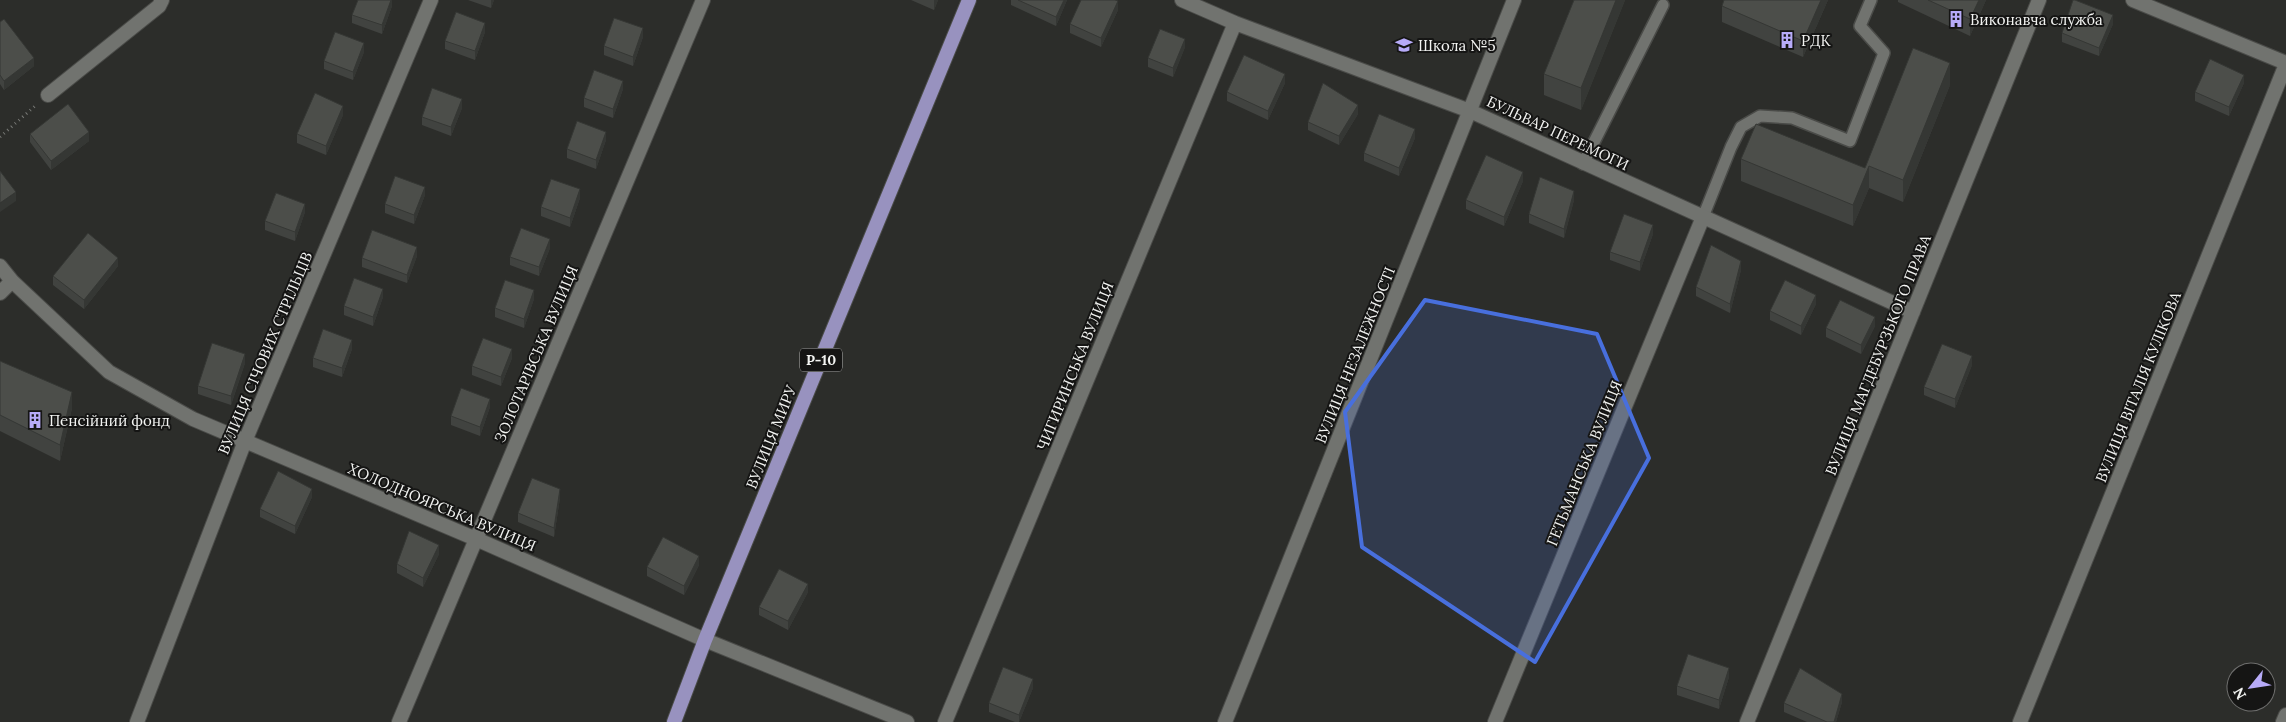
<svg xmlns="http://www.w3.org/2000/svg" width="2286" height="722" font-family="Lora,serif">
<rect width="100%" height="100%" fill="#2c2d2a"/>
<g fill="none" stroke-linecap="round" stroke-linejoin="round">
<g stroke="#4a4b48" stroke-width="14">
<path id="service" d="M1583,164L1663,5
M1703,217L1731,147L1741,127L1760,116L1792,118L1850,141L1884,53L1860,26L1871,0"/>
</g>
<g stroke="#4a4b48" stroke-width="16">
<path id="minor" d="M1182,0L1235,23L1470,111L1913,312
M2133,0L2286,63
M48,95L159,6L162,0
M0,266L12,281L109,372L193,419L476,539L705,640L907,722
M0,293L12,281
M137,722L245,441L431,0
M399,722L703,0
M945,722L1235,23
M1225,722L1514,0
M1495,722L1703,217
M1747,722L2039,0
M2020,722L2286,64
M2283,722L2286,715"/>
</g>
<g stroke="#4a4b48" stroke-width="16">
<path id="primary" d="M674,722L705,640L969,0"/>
</g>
<path stroke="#797a77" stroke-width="3" stroke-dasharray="1 4" stroke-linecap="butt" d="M0,137L35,106"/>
<use href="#service" stroke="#71736f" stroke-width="11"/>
<use href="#minor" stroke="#71736f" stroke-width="14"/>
<use href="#primary" stroke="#9892bf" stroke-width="14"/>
</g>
<path fill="#414340" d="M392,0V6L382,34L352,23V15Z
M468,0H494L491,8Z
M911,0H938L934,10Z
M1011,0H1067L1056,26L1011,5Z
M1574,0H1625L1581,110L1544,95V74Z
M1724,0H1828L1803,57L1722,22V6Z
M1898,0H1986L1970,36L1898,2Z
M1118,10L1101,47L1070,33V24Z
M0,22L34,66L4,90L0,84Z
M2113,24L2099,56L2062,42V33Z
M485,32L475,60L445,49V41Z
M643,37L633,66L604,55V46Z
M1185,47L1173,77L1148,67V58Z
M364,52L353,80L324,69V61Z
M1285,83L1268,120L1227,101V92Z
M2244,83L2229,116L2195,101V92Z
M1950,85L1903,202L1869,188L1853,226L1741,181V159L1865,168Z
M623,89L613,118L584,107V98Z
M462,108L451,136L422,125V117Z
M1358,114L1339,145L1308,130V122Z
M343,115L326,155L297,143V134Z
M30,134L89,141L51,170L30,142Z
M1415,138L1399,176L1364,161V153Z
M606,140L596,169L567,158V149Z
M1523,181L1504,226L1466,209V200Z
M425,195L414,224L385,213V204Z
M580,198L570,227L541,216V207Z
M1574,200L1564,238L1529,223V214Z
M305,212L295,241L265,230V221Z
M1653,234L1640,271L1610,260V252Z
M550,248L539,276L510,265V257Z
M417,256L407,283L362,267V258Z
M118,266L84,309L53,285V276Z
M1741,270L1730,313L1696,296V287Z
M383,297L373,326L344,315V306Z
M534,299L524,328L495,317V308Z
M1816,304L1801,335L1770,320V311Z
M1875,326L1861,354L1826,337V328Z
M352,349L342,377L313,367V358Z
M512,358L501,386L472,375V366Z
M0,361L72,408L60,461L0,431Z
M245,363L231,405L198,394V386Z
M1972,365L1955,408L1924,395V387Z
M490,407L480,436L451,425V416Z
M312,497L295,534L260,517V509Z
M560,498L554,537L518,522V513Z
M439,554L423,587L397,573V564Z
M699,565L684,595L647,576V567Z
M808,592L788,630L759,615V607Z
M1729,677L1719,709L1677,695V686Z
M1033,688L1019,722H1015L989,712V703Z
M1842,702L1836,722H1807L1784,712V703Z"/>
<path fill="#353734" d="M391,0H392V6L382,34V25Z
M491,0H494L491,8Z
M934,0H938L934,10Z
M1064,0H1067L1056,26V17Z
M1616,0H1625L1581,110V88Z
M1821,0H1828L1803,57V41Z
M1979,0H1986L1970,36V19Z
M1118,1V10L1101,47V38Z
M2113,15V24L2099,56V48Z
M485,23V32L475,60V51Z
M643,28V37L633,66V57Z
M1185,39V47L1173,77V68Z
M364,43V52L353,80V72Z
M34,58V66L4,90V81Z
M1950,63V85L1903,202V180Z
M1285,74V83L1268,120V111Z
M2244,75V83L2229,116V107Z
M623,81V89L613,118V109Z
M462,99V108L451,136V127Z
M1358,105V114L1339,145V136Z
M343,106V115L326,155V146Z
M1415,129V138L1399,176V168Z
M89,132V141L51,170V161Z
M606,132V140L596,169V160Z
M1869,166V188L1853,226V205Z
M1523,172V181L1504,226V217Z
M425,187V195L414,224V215Z
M580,189V198L570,227V218Z
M1574,191V200L1564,238V229Z
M16,192V201L0,212V203Z
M305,204V212L295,241V232Z
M1653,225V234L1640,271V262Z
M550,239V248L539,276V267Z
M417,247V256L407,283V275Z
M118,258V266L84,309V300Z
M1741,261V270L1730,313V304Z
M383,289V297L373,326V317Z
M534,290V299L524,328V319Z
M1816,295V304L1801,335V326Z
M1875,317V326L1861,354V345Z
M352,340V349L342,377V368Z
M512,349V358L501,386V377Z
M245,354V363L231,405V396Z
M1972,356V365L1955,408V399Z
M72,392V408L60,461V445Z
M490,399V407L480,436V427Z
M312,489V497L295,534V526Z
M560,489V498L554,537V528Z
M439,545V554L423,587V578Z
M699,556V565L684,595V586Z
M808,584V592L788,630V621Z
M1729,668V677L1719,709V700Z
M1033,679V688L1019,722V715Z
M1842,694V702L1836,722H1834Z"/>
<path fill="#4c4e4a" stroke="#353734" d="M358,0H391L382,25L352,15Z
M1018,0H1064L1056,17Z
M1081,0H1115L1118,1L1101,38L1070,24Z
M1574,0H1616L1581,88L1544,74Z
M1724,0H1821L1803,41L1722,6Z
M1928,0H1979L1970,19Z
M2073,0H2075L2113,15L2099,48L2062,33Z
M456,12L485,23L475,51L445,41Z
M614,18L643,28L633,57L604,46Z
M4,19L34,58L4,81L0,75V22Z
M1160,29L1185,39L1173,68L1148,58Z
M335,32L364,43L353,72L324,61Z
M1913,48L1950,63L1903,180L1869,166L1853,205L1741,159L1756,124L1865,168Z
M1244,55L1285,74L1268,111L1227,92Z
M2210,59L2244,75L2229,107L2195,92Z
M594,70L623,81L613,109L584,98Z
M1323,83L1358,105L1339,136L1308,122Z
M432,88L462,99L451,127L422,117Z
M315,93L343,106L326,146L297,134Z
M68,104L89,132L51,161L30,134Z
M1379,114L1415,129L1399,168L1364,153Z
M577,121L606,132L596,160L567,149Z
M1486,155L1523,172L1504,217L1466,200Z
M0,171L16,192L0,203Z
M395,176L425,187L414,215L385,204Z
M1540,177L1574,191L1564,229L1529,214Z
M551,179L580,189L570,218L541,207Z
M276,193L305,204L295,232L265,221Z
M1624,214L1653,225L1640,262L1610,252Z
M521,228L550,239L539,267L510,257Z
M372,230L417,247L407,275L362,258Z
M88,233L118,258L84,300L53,276Z
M1711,245L1741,261L1730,304L1696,287Z
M354,278L383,289L373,317L344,306Z
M505,280L534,290L524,319L495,308Z
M1785,280L1816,295L1801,326L1770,311Z
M1840,300L1875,317L1861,345L1826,328Z
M323,329L352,340L342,368L313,358Z
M483,338L512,349L501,377L472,366Z
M212,343L245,354L231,396L198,386Z
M1942,344L1972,356L1955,399L1924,387Z
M0,361L72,392L60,445L0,415Z
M461,388L490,399L480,427L451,416Z
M278,471L312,489L295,526L260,509Z
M532,478L560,489L554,528L518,513Z
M409,531L439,545L423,578L397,564Z
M663,537L699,556L684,586L647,567Z
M779,569L808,584L788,621L759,607Z
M1688,654L1729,668L1719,700L1677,686Z
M1003,667L1033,679L1019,715L989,703Z
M1800,668L1842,694L1834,722H1827L1784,703Z"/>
<path fill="#486fdd" fill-opacity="0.2" stroke="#486fdd" stroke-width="4" stroke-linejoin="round" d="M1425,300L1597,334L1649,458L1535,662L1362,547L1345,412Z"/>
<defs>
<g id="building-bare" transform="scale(1.35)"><path d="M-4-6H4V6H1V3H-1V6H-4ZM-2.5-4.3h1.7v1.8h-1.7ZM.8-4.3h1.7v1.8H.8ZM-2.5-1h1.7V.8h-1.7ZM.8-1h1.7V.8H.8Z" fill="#b7abf8" stroke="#151514" stroke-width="2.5" paint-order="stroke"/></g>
<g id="school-bare" transform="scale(1.35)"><path d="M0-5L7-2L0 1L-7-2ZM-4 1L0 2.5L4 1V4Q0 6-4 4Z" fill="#b7abf8" stroke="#151514" stroke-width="2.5" paint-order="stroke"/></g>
</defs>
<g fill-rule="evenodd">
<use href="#building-bare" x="1956" y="19"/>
<use href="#building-bare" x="1787" y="40"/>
<use href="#school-bare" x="1404" y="45"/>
<use href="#building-bare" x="35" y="420"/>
</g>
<g text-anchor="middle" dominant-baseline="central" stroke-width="4" stroke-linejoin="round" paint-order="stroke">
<rect fill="#151514" stroke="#b0b1af" stroke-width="1" x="800" y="348.5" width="42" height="23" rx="4"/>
<g font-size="14" font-weight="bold" fill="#f3f4f2">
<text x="821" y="360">Р-10</text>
</g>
<g font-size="15" fill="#f3f4f2" stroke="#151514" text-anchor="start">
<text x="1970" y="19">Виконавча служба</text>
<text x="1801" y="40">РДК</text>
<text x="1418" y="45">Школа №5</text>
<text x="49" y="420">Пенсійний фонд</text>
</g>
<g font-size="15" fill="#f3f4f2" stroke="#151514">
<text transform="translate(1558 133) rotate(25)">БУЛЬВАР ПЕРЕМОГИ</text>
<text transform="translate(265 353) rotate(-67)">ВУЛИЦЯ СІЧОВИХ СТРІЛЬЦІВ</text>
<text transform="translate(536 354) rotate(-67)">ЗОЛОТАРІВСЬКА ВУЛИЦЯ</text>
<text transform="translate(1355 355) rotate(-68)">ВУЛИЦЯ НЕЗАЛЕЖНОСТІ</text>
<text transform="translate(1878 355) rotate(-68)">ВУЛИЦЯ МАГДЕБУРЗЬКОГО ПРАВА</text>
<text transform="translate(1075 366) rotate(-68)">ЧИГИРИНСЬКА ВУЛИЦЯ</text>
<text transform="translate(2138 387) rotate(-68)">ВУЛИЦЯ ВІТАЛІЯ КУЛІКОВА</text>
<text transform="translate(771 437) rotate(-68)">ВУЛИЦЯ МИРУ</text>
<text transform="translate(1584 463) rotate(-68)">ГЕТЬМАНСЬКА ВУЛИЦЯ</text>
<text transform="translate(442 507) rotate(23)">ХОЛОДНОЯРСЬКА ВУЛИЦЯ</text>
</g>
</g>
<g transform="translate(2251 687) rotate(240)"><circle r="24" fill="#151514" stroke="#6e6e6d"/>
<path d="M0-4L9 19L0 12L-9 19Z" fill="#b7abf8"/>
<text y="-8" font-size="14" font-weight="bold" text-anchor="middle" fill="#f3f4f2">N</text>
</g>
</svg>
